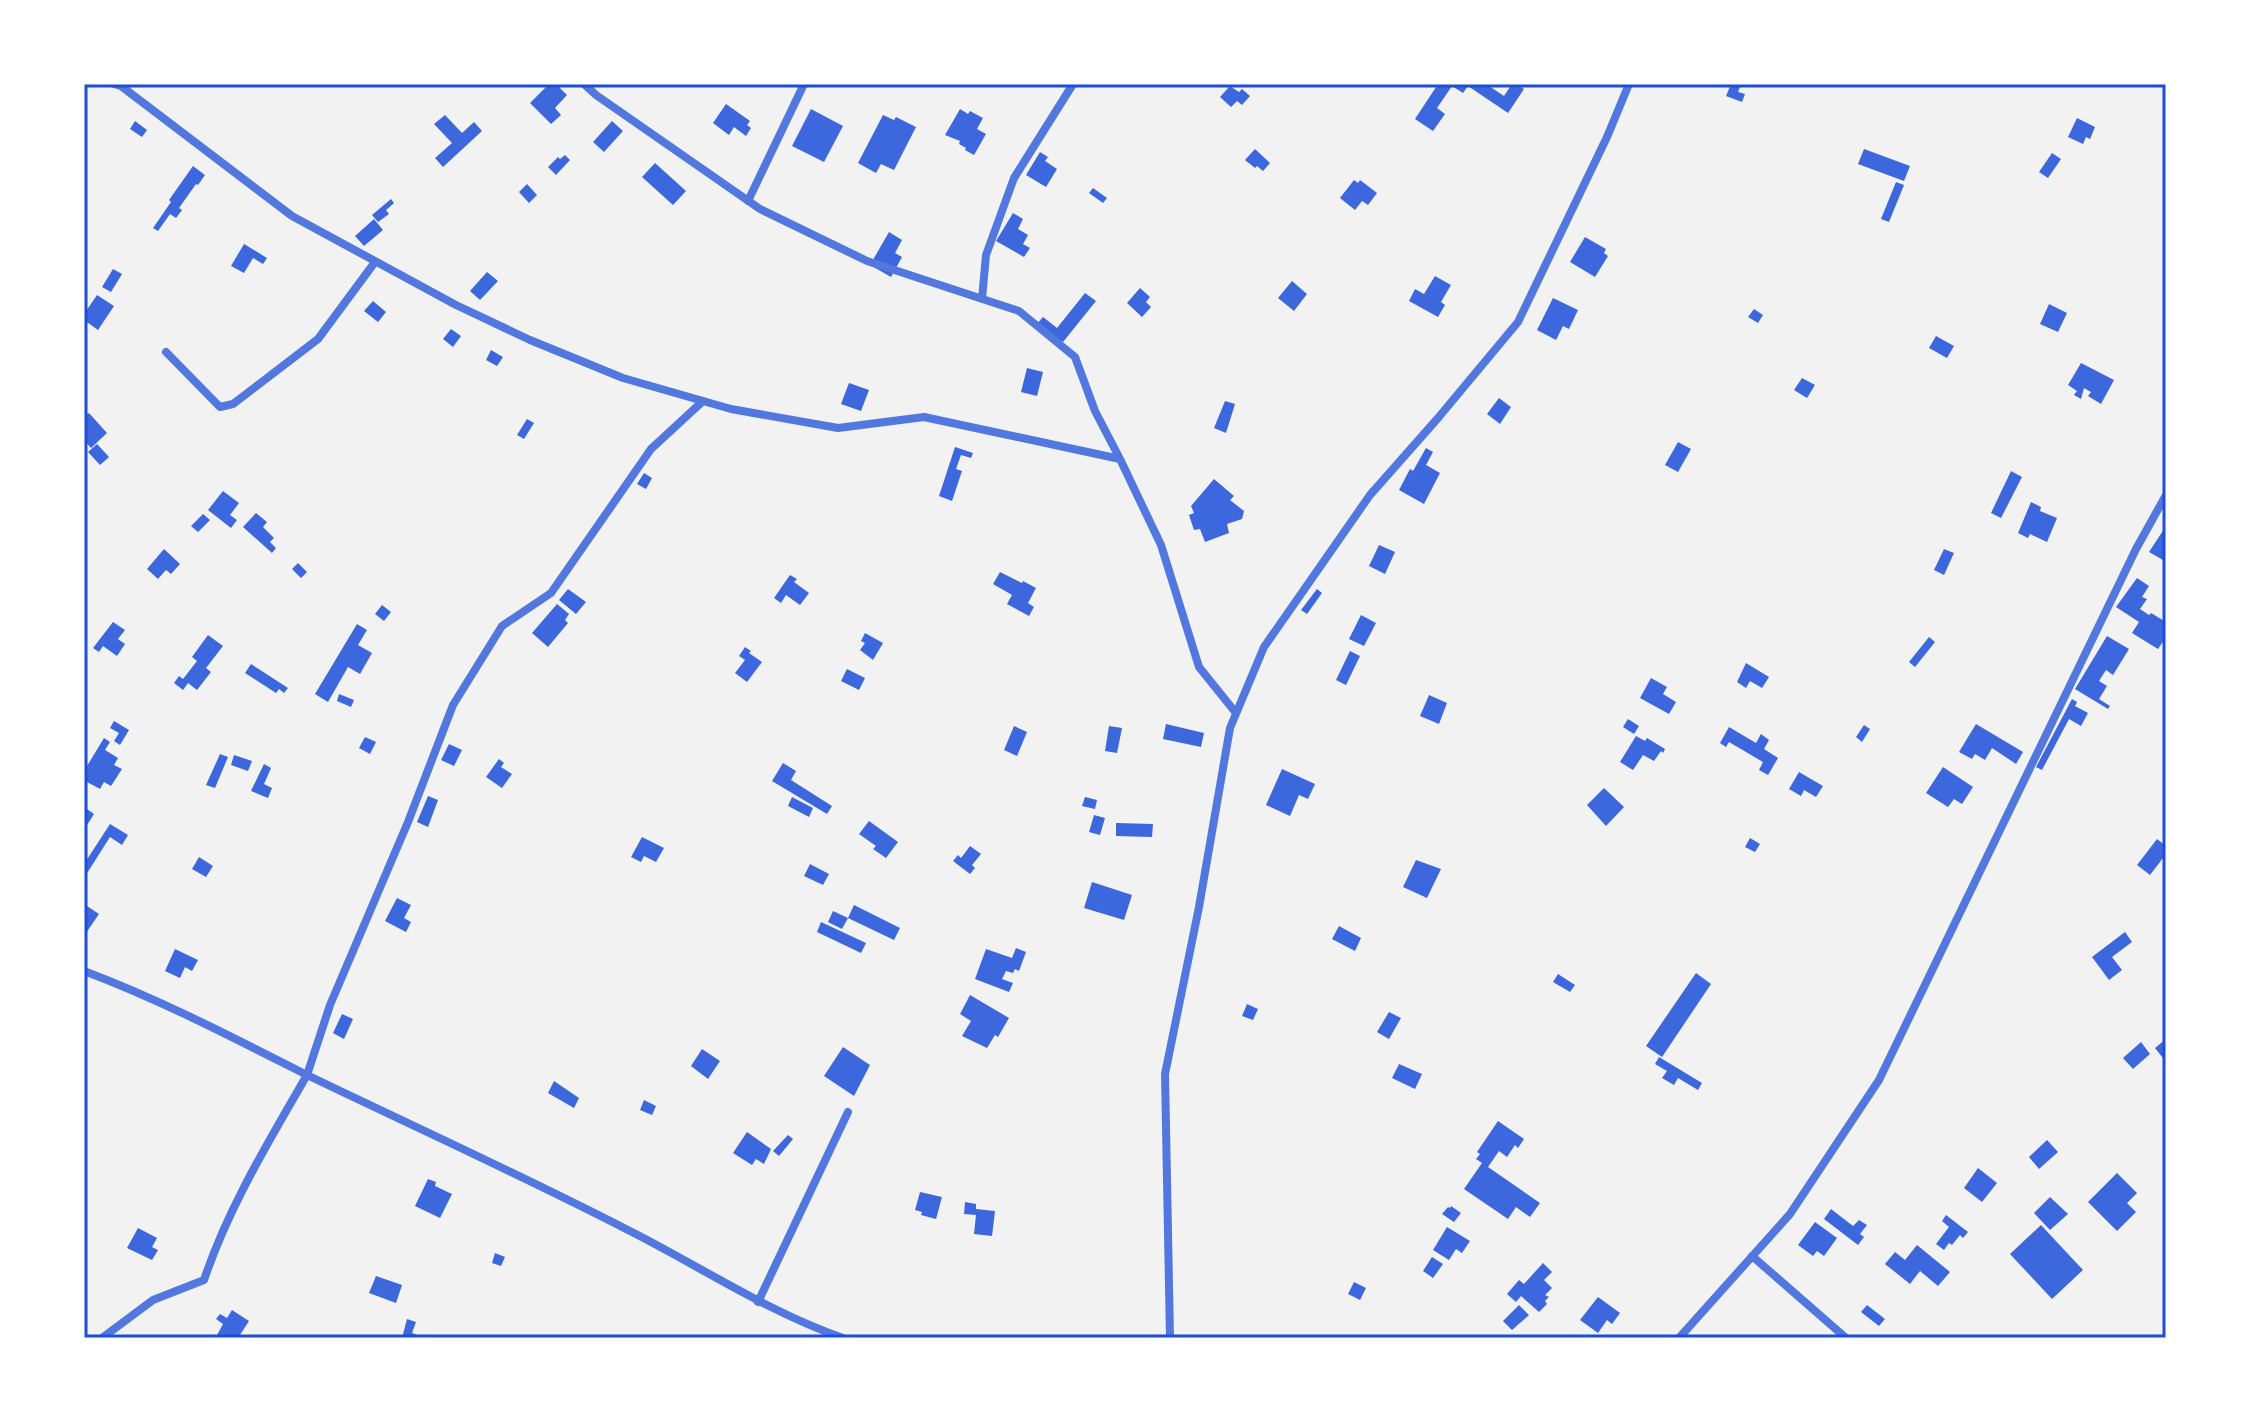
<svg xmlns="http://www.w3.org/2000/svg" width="2250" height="1422" font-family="'Sofia Sans Condensed',sans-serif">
<rect width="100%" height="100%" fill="#f2f2f2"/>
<path fill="#3d67dc" d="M549,84H556L567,95L555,108L561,115L551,124L530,103Z
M1438,84H1486L1504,96L1512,84H1516L1524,89L1508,113L1468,86L1463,93L1452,86L1437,108L1445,114L1433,131L1415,119Z
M1731,84L1740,87L1738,92L1745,94L1742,102L1726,96Z
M1230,86L1239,92L1242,89L1250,96L1242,105L1237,101L1231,107L1220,97Z
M726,104L750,121L747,125L751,128L746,136L734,127L729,135L713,123Z
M811,109L843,126L824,162L792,146Z
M960,109L968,114L970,111L983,118L977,129L986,134L974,155L965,150L966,148L959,144L960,141L945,135Z
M445,115L462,133L474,122L482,131L443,167L435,158L452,143L434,124Z
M883,115L894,120L896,117L916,127L894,170L881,164L876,173L858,163Z
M2077,118L2095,127L2090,139L2086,137L2083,144L2068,137Z
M135,121L147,130L142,137L130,129Z
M612,121L623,131L604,152L593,142Z
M1255,149L1270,163L1263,171L1257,166L1255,168L1245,160Z
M1864,149L1910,166L1904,181L1858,164Z
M1040,152L1048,157L1045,161L1057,169L1046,187L1026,175Z
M2052,153L2061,159L2048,178L2039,172Z
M565,155L570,160L556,175L548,167L558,157L560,159Z
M655,163L686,191L673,205L642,177Z
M193,166L205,175L198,185L196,184L179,208L182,210L176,218L170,214L158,231L153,228L171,202L169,200Z
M1354,180L1358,183L1360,180L1377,193L1368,205L1362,201L1355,210L1340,198Z
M1896,182L1904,185L1889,222L1881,219Z
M527,184L537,195L529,203L519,192Z
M1093,188L1107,198L1103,203L1089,193Z
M391,199L394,203L386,210L389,214L378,222L372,215Z
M1013,213L1023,219L1018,229L1028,235L1023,244L1030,248L1024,257L996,241Z
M374,219L383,230L364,246L355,236Z
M889,232L902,240L895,253L902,257L891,277L870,265Z
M1585,237L1606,249L1604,253L1608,256L1595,277L1570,262Z
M244,244L267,258L263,264L253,258L244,273L231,266Z
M113,269L122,274L111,292L102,287Z
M487,272L498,281L480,300L470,291Z
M1435,276L1451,285L1441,302L1445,305L1438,317L1409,301L1415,289L1424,294Z
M1292,281L1307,294L1294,311L1278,298Z
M1140,288L1150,297L1146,302L1151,307L1142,317L1127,303Z
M1085,293L1096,301L1063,342L1036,325L1043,317L1057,328Z
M97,295L114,306L98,330L84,320V314Z
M1553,298L1578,310L1569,329L1563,326L1556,340L1537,330Z
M373,301L386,312L378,322L364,311Z
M2049,304L2067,313L2058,332L2040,324Z
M1754,309L1763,315L1758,323L1748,317Z
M451,329L461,336L453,347L443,339Z
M1936,336L1954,346L1947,358L1929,348Z
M491,350L503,357L497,366L486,360Z
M2081,363L2114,380L2101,404L2088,396L2091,392L2084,388L2081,399L2074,395L2077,391L2068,385Z
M1027,368L1043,372L1037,396L1021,392Z
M1802,378L1815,385L1807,398L1794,390Z
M849,383L869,390L861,411L841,404Z
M1499,398L1511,407L1500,424L1487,414Z
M1225,401L1235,404L1226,433L1214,428Z
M89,413L107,433L91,448L84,440V417Z
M527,419L534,423L524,439L517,435Z
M1678,442L1691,449L1678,472L1665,465Z
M97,444L109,457L100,465L88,452Z
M955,447L973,453L971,458L961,455L956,469L962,471L952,501L939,496Z
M1426,448L1433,452L1426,465L1440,473L1424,504L1399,490L1410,469L1413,471Z
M2011,471L2022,477L2001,518L1991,513Z
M644,473L652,478L646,489L637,484Z
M1214,479L1234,496L1230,500L1244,511L1242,519L1227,524L1229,533L1205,542L1200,529L1194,530L1189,515L1194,513L1191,506Z
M223,491L239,503L230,515L237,520L231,528L208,510Z
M2031,502L2041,507L2040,511L2057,518L2047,542L2030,534L2028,538L2018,533Z
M256,513L267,522L263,527L274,538L270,542L276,548L272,553L243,527Z
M203,514L210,520L198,532L191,526Z
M2166,526V555L2163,560L2149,552Z
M1379,545L1395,552L1385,574L1369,566Z
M164,549L180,564L171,574L166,570L158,579L147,569Z
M1944,549L1954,553L1944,575L1934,570Z
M298,563L307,572L301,578L292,569Z
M1000,572L1022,583L1023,581L1036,588L1028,603L1034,607L1029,616L1007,604L1012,595L993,584Z
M790,575L797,579L794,582L809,593L800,605L786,595L781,603L774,598Z
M2137,578L2149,586L2142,597L2147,599L2140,609L2149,615L2151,613L2166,622V641L2164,640L2158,649L2132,633L2139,622L2116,607Z
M568,589L586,602L576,614L559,600Z
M1317,589L1322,593L1307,614L1301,610Z
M557,604L569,614L565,620L568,623L548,647L532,633Z
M382,605L391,612L384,621L375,614Z
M1361,615L1376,623L1364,646L1349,639Z
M113,622L125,630L118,639L125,644L117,656L103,646L99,652L93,648Z
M357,624L367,630L358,645L372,653L360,674L348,667L328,702L315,694Z
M865,633L883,643L873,660L860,650L865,643L861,641Z
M208,635L223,646L206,668L211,672L197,690L188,683L183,690L174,683L179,676L183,679L197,661L192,657Z
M2107,636L2129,649L2113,675L2106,670L2099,681L2107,686L2099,699L2110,706L2108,709L2075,689Z
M1929,637L1935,642L1915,667L1909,662Z
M745,647L751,651L749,653L762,662L747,682L735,673L745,660L739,656Z
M1350,651L1360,656L1346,685L1336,680Z
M1746,663L1769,677L1762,688L1750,681L1746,688L1737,682Z
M251,664L288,688L284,693L279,689L276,693L245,673Z
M847,669L865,678L859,690L841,681Z
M1651,678L1667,687L1663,694L1676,702L1669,714L1640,698Z
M339,694L354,700L351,707L337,701Z
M1429,695L1447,703L1439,724L1420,716Z
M2072,699L2077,702L2075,706L2088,713L2081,726L2069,719L2042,770L2036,767Z
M1628,719L1639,726L1634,734L1623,727Z
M114,721L129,730L120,745L114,741L119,733L110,728Z
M1166,724L1204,733L1201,747L1163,739Z
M1976,724L2023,752L2016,764L1992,748L1985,760L1975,754L1972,759L1959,752Z
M1864,725L1870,729L1862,742L1856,737Z
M1014,726L1027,732L1017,756L1004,750Z
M1109,726L1122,728L1117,753L1105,751Z
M1729,727L1756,743L1761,734L1769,740L1764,749L1778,758L1768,775L1759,770L1763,762L1729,742L1726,747L1720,743Z
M1636,736L1645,741L1647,738L1665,749L1663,753L1661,751L1654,761L1643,755L1633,770L1620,762Z
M365,737L376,742L370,754L359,748Z
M104,738L110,742L105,750L118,758L114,765L122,769L111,786L104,782L100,789L87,782L84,787V771Z
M449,744L462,750L454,766L441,760Z
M220,754L228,757L215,788L206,785Z
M234,755L252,761L248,771L231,765Z
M499,759L504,763L501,767L512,774L502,788L486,777Z
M783,763L796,771L791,780L832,806L827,814L772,781Z
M264,764L271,768L264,784L272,788L268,798L251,791Z
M1943,767L1973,787L1962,804L1954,799L1948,807L1926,793Z
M1282,769L1315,784L1308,799L1299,795L1290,816L1266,805Z
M1799,772L1823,786L1816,797L1804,790L1801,796L1789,789Z
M1604,788L1624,807L1606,826L1587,805Z
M428,796L438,800L428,827L417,822Z
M792,797L813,808L809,817L788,806Z
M1085,797L1097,800L1095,809L1082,806Z
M84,807L94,814L84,830Z
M1094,815L1105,818L1100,835L1089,832Z
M869,821L898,842L886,858L873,849L876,846L859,834Z
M1116,823L1153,824L1152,837L1116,836Z
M110,824L128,835L122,845L110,837L84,878V864Z
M642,837L664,848L656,862L644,856L641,862L631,857Z
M1750,838L1760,844L1755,852L1745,847Z
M2157,839L2166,846V854L2150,875L2137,865Z
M970,846L981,854L972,865L975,868L970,874L953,861L958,855L961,858Z
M199,857L213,866L206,877L192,869Z
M1416,860L1441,869L1427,898L1403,887Z
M810,864L829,874L823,885L804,876Z
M1092,882L1132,895L1124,920L1084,908Z
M397,898L411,905L404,918L411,922L406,932L385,921Z
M84,904L99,914L84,936Z
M854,905L900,928L894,940L848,918Z
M833,911L848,918L842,929L828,922Z
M821,922L866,943L861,953L817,932Z
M1339,926L1361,938L1355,951L1332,939Z
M2125,932L2132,942L2112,957L2122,970L2109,980L2092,957Z
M1016,948L1026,952L1019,971L1015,969L1013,973L1006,971L1002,979L1013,983L1009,992L975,979L986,949L1012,958Z
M175,949L198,960L192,971L185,967L180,978L165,971Z
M1696,973L1711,984L1662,1057L1646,1046Z
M1558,974L1575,985L1570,992L1553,982Z
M970,995L1009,1018L998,1037L995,1035L987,1048L962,1036L971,1021L960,1014Z
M1247,1004L1258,1009L1253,1020L1242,1016Z
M1389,1012L1401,1018L1389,1039L1377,1032Z
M342,1014L353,1019L344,1039L333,1033Z
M2166,1039V1062L2155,1048Z
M2141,1042L2150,1054L2133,1069L2123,1058Z
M843,1047L870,1065L854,1096L824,1076Z
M702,1049L720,1061L708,1079L691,1066Z
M1659,1057L1702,1083L1698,1090L1678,1078L1674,1085L1662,1078L1667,1071L1655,1064Z
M1399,1064L1422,1074L1415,1089L1392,1078Z
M554,1081L579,1098L574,1108L548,1093Z
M644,1100L656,1106L652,1115L640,1110Z
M1498,1121L1524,1139L1518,1148L1515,1145L1507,1157L1499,1151L1488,1167L1540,1203L1530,1217L1516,1207L1508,1219L1464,1189L1482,1163L1476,1159L1480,1154L1477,1152Z
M747,1132L771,1149L764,1164L756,1159L752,1165L733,1153Z
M788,1135L793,1139L779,1156L773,1151Z
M2047,1140L2058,1152L2039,1169L2029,1157Z
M1978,1168L1997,1183L1982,1202L1964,1188Z
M2117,1173L2137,1193L2127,1203L2136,1212L2117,1231L2088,1202Z
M428,1179L436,1182L435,1186L452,1194L440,1218L415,1206Z
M920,1192L942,1197L936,1219L921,1215L922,1212L915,1210Z
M2050,1197L2068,1214L2050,1230L2034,1213Z
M965,1202L976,1204V1209L995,1211L992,1236L974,1234L976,1215L964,1214Z
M1451,1206L1461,1213L1454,1222L1442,1214L1448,1207L1450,1208Z
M1831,1209L1853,1226L1859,1220L1867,1225L1860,1234L1864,1237L1858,1245L1824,1219Z
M1946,1215L1968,1232L1963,1238L1960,1235L1952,1245L1949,1243L1944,1250L1936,1244L1949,1227L1942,1221Z
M1815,1222L1837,1238L1824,1256L1817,1251L1813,1256L1798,1245Z
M2041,1225L2083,1270L2052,1299L2010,1254Z
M1447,1227L1470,1241L1462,1253L1456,1249L1449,1260L1433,1250Z
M138,1228L157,1238L152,1247L158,1250L152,1260L127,1248Z
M1917,1245L1950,1272L1938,1286L1920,1271L1910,1284L1885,1264L1895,1252L1905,1260Z
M495,1253L505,1257L501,1266L492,1263Z
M1432,1257L1443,1264L1433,1278L1423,1271Z
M1543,1263L1552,1272L1544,1280L1552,1288L1545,1295L1549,1297L1545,1301L1547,1304L1539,1312L1521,1296L1516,1302L1507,1294L1519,1280L1524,1284Z
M376,1276L402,1285L396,1303L369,1293Z
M1354,1282L1366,1288L1360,1300L1348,1294Z
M1598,1297L1620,1313L1612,1324L1607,1320L1598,1333L1580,1320Z
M1519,1305L1529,1315L1512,1330L1503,1321Z
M1867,1305L1885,1319L1879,1326L1861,1312Z
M232,1310L249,1321L238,1338H222L217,1335L223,1324L216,1319L220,1314L227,1318Z
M407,1319L416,1322L412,1333L426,1338H402Z"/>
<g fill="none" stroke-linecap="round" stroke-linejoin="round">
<path stroke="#5277de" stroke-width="8" d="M114,84L121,86L292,216L456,305L530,340L623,378L731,409L838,428L924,417L1120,459L1161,545L1199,667L1236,713
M584,84L596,95L760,209L867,261L1019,311L1075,357L1095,411L1120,459
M748,201L804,84
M982,299L986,255L1014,178L1073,84
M166,352L220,407L233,404L318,339L375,262
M84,971C161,1000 234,1038 307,1075L330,1005L408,822L453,705L502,626L551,593L651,449L703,401
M1752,1256L1846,1338
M758,1302L848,1112
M102,1338L153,1300L204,1280C228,1208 269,1141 307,1075C413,1126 521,1175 626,1229C698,1265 766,1311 843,1338
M1170,1338L1165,1074L1199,907L1230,728L1264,647L1370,495L1438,418L1518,322L1607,137L1629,84
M1679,1338L1790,1214L1879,1080L2136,549L2166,495"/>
</g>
<rect width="2250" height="1422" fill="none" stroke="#ffffff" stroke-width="172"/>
<rect x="86" y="86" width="2078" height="1250" fill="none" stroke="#1d4ed8" stroke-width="3"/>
</svg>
